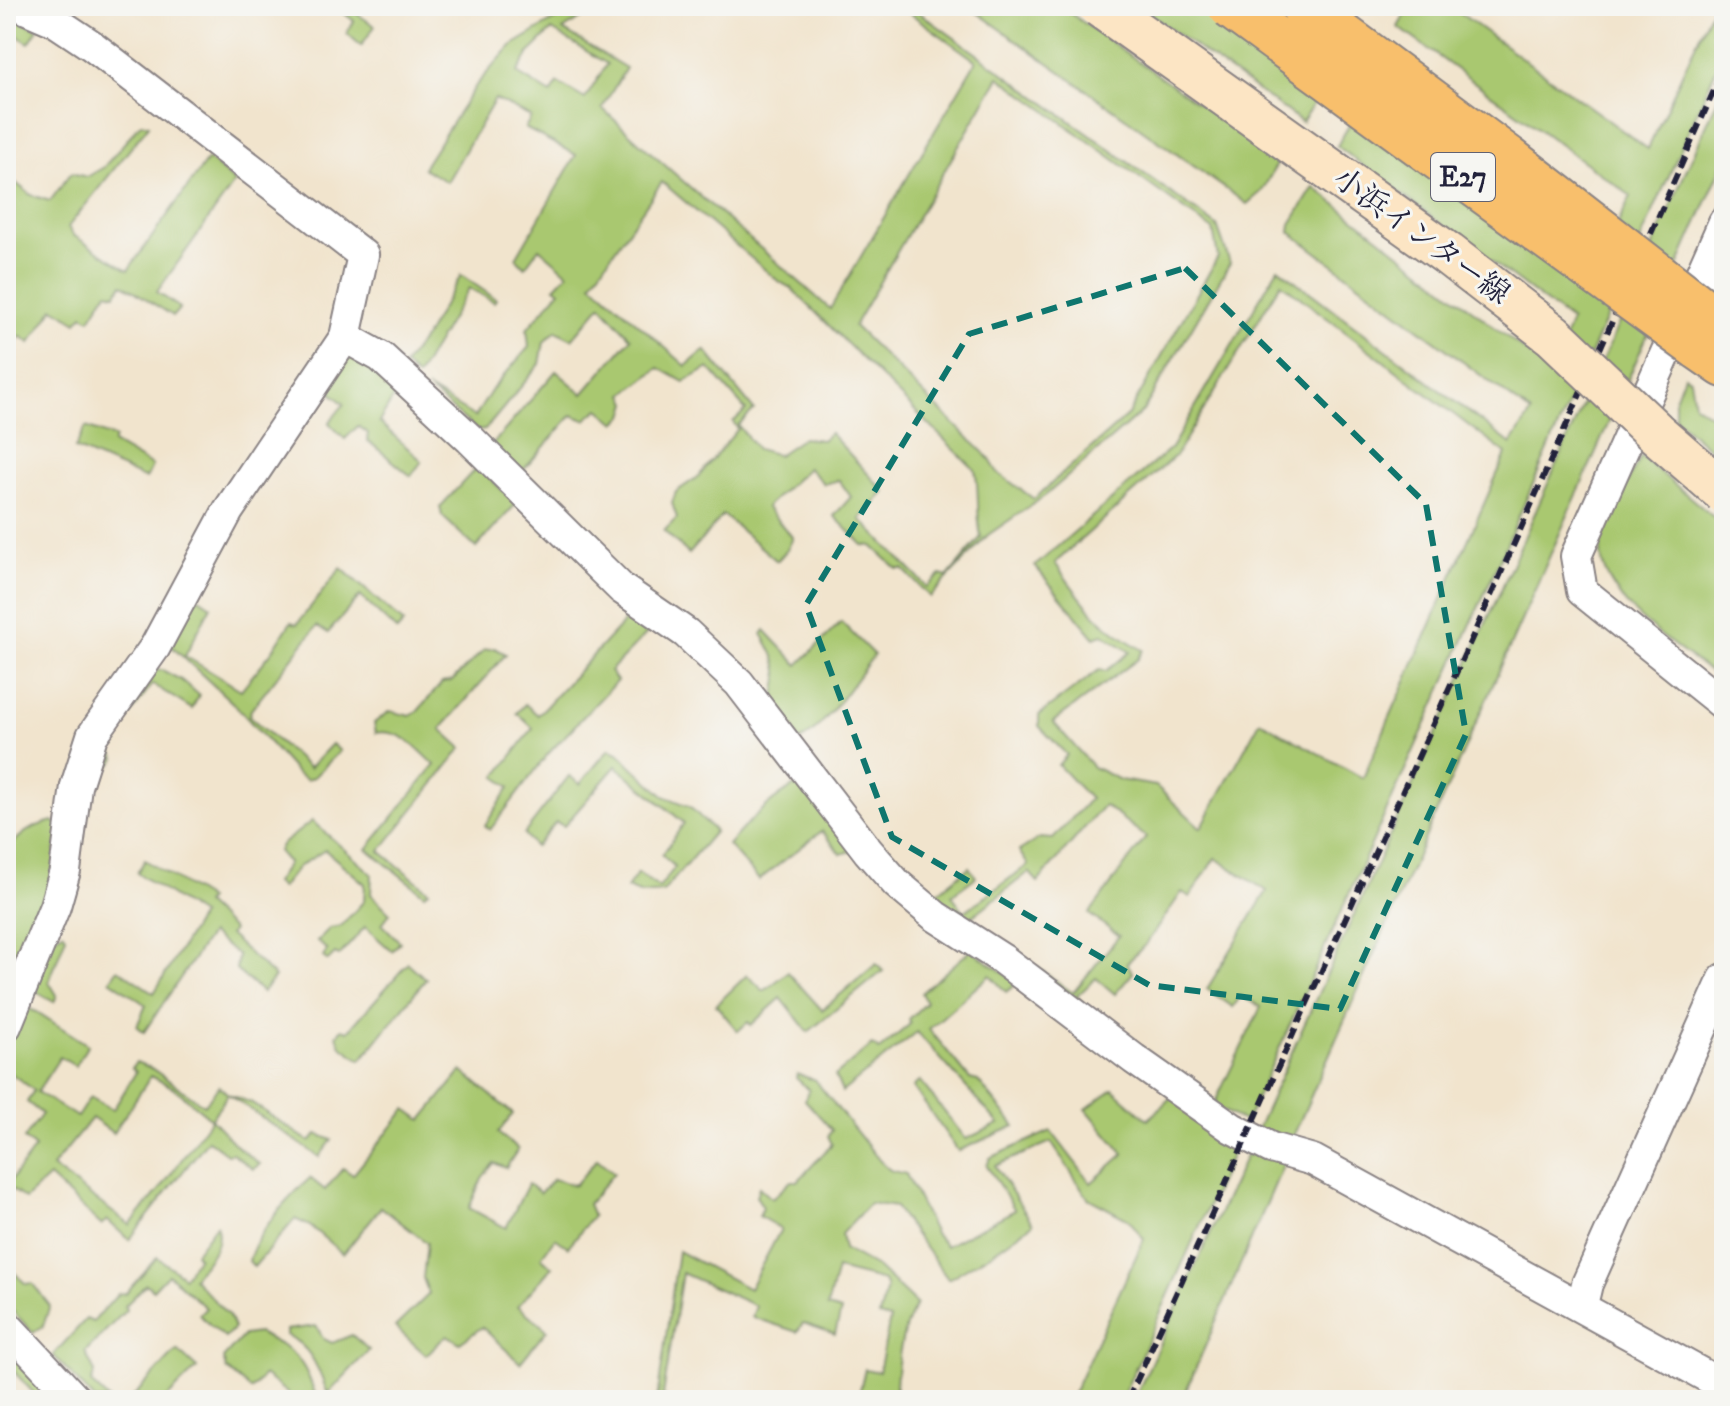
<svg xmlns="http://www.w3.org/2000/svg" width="1730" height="1406" font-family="'IM FELL DW Pica','Noto Serif JP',serif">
<rect width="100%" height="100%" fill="#f6f6f2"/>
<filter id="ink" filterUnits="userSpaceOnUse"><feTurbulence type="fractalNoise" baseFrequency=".0125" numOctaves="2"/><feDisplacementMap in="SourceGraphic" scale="16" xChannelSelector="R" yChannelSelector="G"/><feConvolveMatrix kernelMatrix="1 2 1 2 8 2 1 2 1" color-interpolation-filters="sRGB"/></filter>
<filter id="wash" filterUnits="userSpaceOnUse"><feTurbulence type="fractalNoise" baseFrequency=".006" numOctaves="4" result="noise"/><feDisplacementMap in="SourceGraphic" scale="32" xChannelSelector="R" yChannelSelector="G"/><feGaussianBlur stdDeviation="1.8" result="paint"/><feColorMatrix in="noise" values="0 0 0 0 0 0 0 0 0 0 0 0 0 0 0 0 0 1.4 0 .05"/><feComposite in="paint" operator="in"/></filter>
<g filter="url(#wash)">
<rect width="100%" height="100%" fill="#f1e4cd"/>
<path fill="#a9c870" stroke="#667556" stroke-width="2" fill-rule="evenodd" d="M335,6H345L375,26L361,46L347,33L354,21Z
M578,6H601L563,30L626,68L602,108C676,178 754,241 830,309L976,61L900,6H910L1217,226L1230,263L1143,411L1046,495L988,535L930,597L903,569H897L872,546L863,545L834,516L851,497L839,480L824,484L808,468L766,507L793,538L787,550L777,561L723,515L689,554L664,531L677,518L672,503L676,492L699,476L738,429L733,422L746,410L709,368L684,382L659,368L624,394L628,403L624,416L616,423L599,409L585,420L572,415L520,474L491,446L556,371L583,394L631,338L601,305L572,339L556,331L544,342L540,364L485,430L478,431L427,388L475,417L493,388L529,347L527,329L560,291L555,287L568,273L539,248L525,267L516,258L576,155L525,128L531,117L495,99L447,182L423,168L477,84L511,46ZM552,30L607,64L585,99L558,83L551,94L517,73L529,53ZM999,77L1213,230L1218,257L1128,415L1034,499L998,473L989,458L854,326ZM662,182L778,281L791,288L975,470C980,492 976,515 981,537L947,577L941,575L927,587L860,519L885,492L830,433L822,440L803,438L778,455L757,449L738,425L754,410L705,350L686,366L592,283Z
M968,6H1060L1279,160L1262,191L1247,204Z
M1138,6H1208L1323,88L1302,122Z
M1410,6H1450L1648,149L1713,6H1724V51L1488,586L1246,1122L1213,1106L1261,1007L1241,996L1233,1007L1207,989L1267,891L1215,858L1190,897L1182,892L1146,944L1127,963L1133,973L1115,994L1096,978L1077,996L1085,1006L931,898L969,867L976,877L952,895L964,912L1028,865L1019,851L1040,838L1053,839L1090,799L1058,765L1067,755L1039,726V715L1099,670L1106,671L1130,652L1103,634L1094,637L1035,566L1171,448L1278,268L1511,444L1531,413L1290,232L1291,224L1314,187L1551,371L1571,321L1337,146L1356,113L1590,283L1631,196L1398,27ZM1281,283L1506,454L1363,778L1260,721L1201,828L1156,786L1120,780L1093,767L1053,722L1138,659L1143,650C1096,623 1086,606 1055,563L1176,455ZM1104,805L1146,837L1089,914L1119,936L1073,993L969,919L1029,872L1038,882Z
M6,15L38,29L29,43L6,29Z
M1724,85V162L1292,1139L1257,1129L1500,592Z
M141,123L149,125L68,227L73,235L128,270L208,159L235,182L157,292L180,308L173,316L123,284L115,294L107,292L90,319L83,315L77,322L54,308L30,343L20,336L6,356V175L31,195L50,201L71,173L87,177L104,167Z
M461,275L496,299L494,302L469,288L417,377L404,365L428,332Z
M345,353L358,356L400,387L379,422L422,461L411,476L367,440L368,433L358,426L345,439L329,423L344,404L323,386Z
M1684,375L1690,379L1694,404L1724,425V462L1675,418V399Z
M86,427L115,438L113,443L152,466L146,479L75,448Z
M1641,456L1724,526V682C1686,653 1596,600 1601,546C1603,522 1630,479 1641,456Z
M478,466L516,504L476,548L442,516L440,507Z
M341,568L404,623L397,631L360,596L328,633L317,626L251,710L249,716L309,768L332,744L340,751L314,777L307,780L298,775L238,708L170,645L192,601L199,598L211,606L185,656L241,690L271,653L291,622L297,624Z
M633,612L655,625L610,671L617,681L548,754L490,830L485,825L510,787L496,777L533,728L517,713L525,704L538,715Z
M841,622L874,655C859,674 818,737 798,741L771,707C783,674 780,663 762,634L765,630L798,665Z
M495,648L506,654L441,729L462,748L380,851L429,891L424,894L367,849L435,765C418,749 401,728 376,733L374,723L390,711L410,716L417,712L442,683L452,681L484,650Z
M162,670L181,680L199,695L192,709L152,684L108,747L116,758L108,769L98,771L90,765L148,671Z
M609,749L618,753L664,796L689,806L715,831L663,892L642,894L627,888L638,873L659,888L675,867L662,855L684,823L616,766L564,826L556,822L535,847L524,834L569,776L580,784Z
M804,781L857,850L841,854L822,831L759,880L728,845C750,819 774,796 804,781Z
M53,821L59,825L51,884L16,973L6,967V853C18,835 31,826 53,821Z
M312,821L372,874L371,894L390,913L382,924L400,942L392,951L365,927L339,956L335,954L328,961L323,957L327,950L317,941L330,928L341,926L364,901L365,884L325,850L298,867L281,888L275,883L288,863L278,851L281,845Z
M145,860L208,899L205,904L233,930L229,935L275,977L262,992L236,970L238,955L210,934L144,1032L137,1026L146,1005L110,980L118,969L154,993L201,915L137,873Z
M63,932L66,936L49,982L57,995L54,1002L35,991L53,937Z
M971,950L1018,983L1006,992L990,975L929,1029L970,1079L978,1081L1015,1126L958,1151L913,1087L920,1081L966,1139L999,1124L917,1032L842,1092L835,1076L872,1045L879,1050L910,1024L909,1019L926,1002L921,993Z
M408,963L426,979L361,1060L341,1046L337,1035L342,1029L348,1031Z
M876,964L883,971L808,1032L781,998L751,1025L748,1022L738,1031L716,1005L747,975L764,991L788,972L822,1010Z
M26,1008L37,1012L88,1045L75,1066L60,1057L37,1092L77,1117L90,1097L113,1110L136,1072L132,1068L136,1062L151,1068L204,1105L219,1086L228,1094L252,1103L310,1142L317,1134L332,1140L319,1157L228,1094L211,1119L239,1148L260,1164L253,1169L232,1153L227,1154L208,1140L129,1240L107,1220L101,1225L49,1177L25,1199L9,1187L11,1180L35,1148L24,1139L42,1114L27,1102L34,1090L6,1070V1046ZM151,1076L174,1088L211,1119L161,1188L130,1225L52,1167L92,1118L113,1133Z
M462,1071L513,1114L498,1133L518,1149L506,1168L494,1163L482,1178L469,1208L506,1228L528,1184L540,1193L553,1179L575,1185L597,1159L614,1173L588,1204L593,1216L568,1247L555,1238L541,1257L552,1267L518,1306L547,1330L520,1363L482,1327L460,1343L447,1335L426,1355L395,1327L429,1294L423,1278L427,1243L381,1207L343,1254L310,1226L295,1219L254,1267L249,1261C256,1233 288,1198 310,1178L325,1190L343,1168L353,1175L406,1109L422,1120Z
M797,1074L815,1080L880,1161L890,1170L906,1174L935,1234L946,1246L1015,1210L987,1166L990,1158L1051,1131L1091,1183L1124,1154L1086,1109L1113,1089L1148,1120L1174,1094L1236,1145L1121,1400H1070L1144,1239L1129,1220L1088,1198L1051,1142L995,1166L1033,1224L992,1253L948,1279L895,1207L870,1203L841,1234L844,1249L878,1268L916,1304C899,1334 897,1366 895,1400L858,1398L865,1369L879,1372L890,1319L879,1316L887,1288L884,1281L837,1269L827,1307L841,1311L835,1334L803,1323L797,1332L752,1317L756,1306L682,1273L663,1395L668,1400H657L678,1251L749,1289L781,1229L759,1216L763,1207L756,1196L759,1187L772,1199L791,1181H798L832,1144L828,1136L832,1130L805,1100L809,1090L796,1078Z
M1249,1149L1285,1161L1182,1400H1134Z
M216,1225C224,1246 205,1262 193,1278L229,1316L234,1328L225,1338L199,1315L206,1308L168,1274L153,1290L146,1284L125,1306L126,1310L85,1352L95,1372L91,1383L109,1400H95L53,1355L86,1319L93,1322L118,1294L126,1293L157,1257L184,1277L198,1257L195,1253Z
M6,1265L26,1284L32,1283L50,1306L43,1326L33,1333L6,1304Z
M316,1326L324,1339L332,1343L352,1335L369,1350L328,1394C318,1369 312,1347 286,1335V1330Z
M258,1333C297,1353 303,1357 317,1400H296L264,1375L251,1390L226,1369L223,1358L244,1335Z
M6,1348L56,1400H40L6,1363Z
M177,1350L197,1368L165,1400H130Z"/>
</g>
<g filter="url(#ink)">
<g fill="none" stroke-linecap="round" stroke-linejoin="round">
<g stroke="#8a8384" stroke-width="34">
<path id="street" d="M20,6L55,21L91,45L363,255L345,337L381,357L470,439L622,589L686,633L739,683L868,851L897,884L935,916L1002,959L1134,1059L1232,1128L1271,1148L1313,1160L1724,1386
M1724,222L1576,556L1582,591L1724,705
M6,1026L55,906L65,871L76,786L92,736L155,647L228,511L345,337
M1582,1305L1587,1284L1724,979
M6,1325L76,1400"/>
</g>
<g stroke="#8a8384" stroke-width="48">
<path id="highway" d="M1698,347L1724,365"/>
</g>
<use href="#street" stroke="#fff" stroke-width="30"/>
<use href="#highway" stroke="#f8bf6c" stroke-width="44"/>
<path stroke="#22223b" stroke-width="6" stroke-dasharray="12 6" stroke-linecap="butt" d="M1128,1400L1494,589L1724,68"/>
<g stroke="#8a8384" stroke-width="46" stroke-linecap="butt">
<path id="secondary-bridge" d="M1100,6L1448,254L1553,335L1655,432L1724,492"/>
</g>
<g stroke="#8a8384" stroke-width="48" stroke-linecap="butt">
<path id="highway-bridge" d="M1230,6L1698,347
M1303,6L1509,159L1713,318"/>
</g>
<use href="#secondary-bridge" stroke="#fce5c4" stroke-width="42"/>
<use href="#highway-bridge" stroke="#f8bf6c" stroke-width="44"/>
</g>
</g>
<path fill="none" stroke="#0f766e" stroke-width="6" stroke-dasharray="16 10" stroke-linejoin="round" d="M1185,268L1426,504L1466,734L1340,1009L1149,985L892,837L806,605L969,334Z"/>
<g text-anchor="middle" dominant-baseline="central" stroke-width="6" stroke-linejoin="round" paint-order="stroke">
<rect fill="#f6f6f2" stroke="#626272" stroke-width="2" x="1431" y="153" width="64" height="48" rx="6"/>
<g font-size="28" font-weight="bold" fill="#22223b">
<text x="1463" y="177">E27</text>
</g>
<g font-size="30" fill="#22223b" stroke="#f6f6f2">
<text transform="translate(1421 237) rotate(36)">小浜インター線</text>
</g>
</g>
<rect width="1730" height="1406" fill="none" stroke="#f6f6f2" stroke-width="32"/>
</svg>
